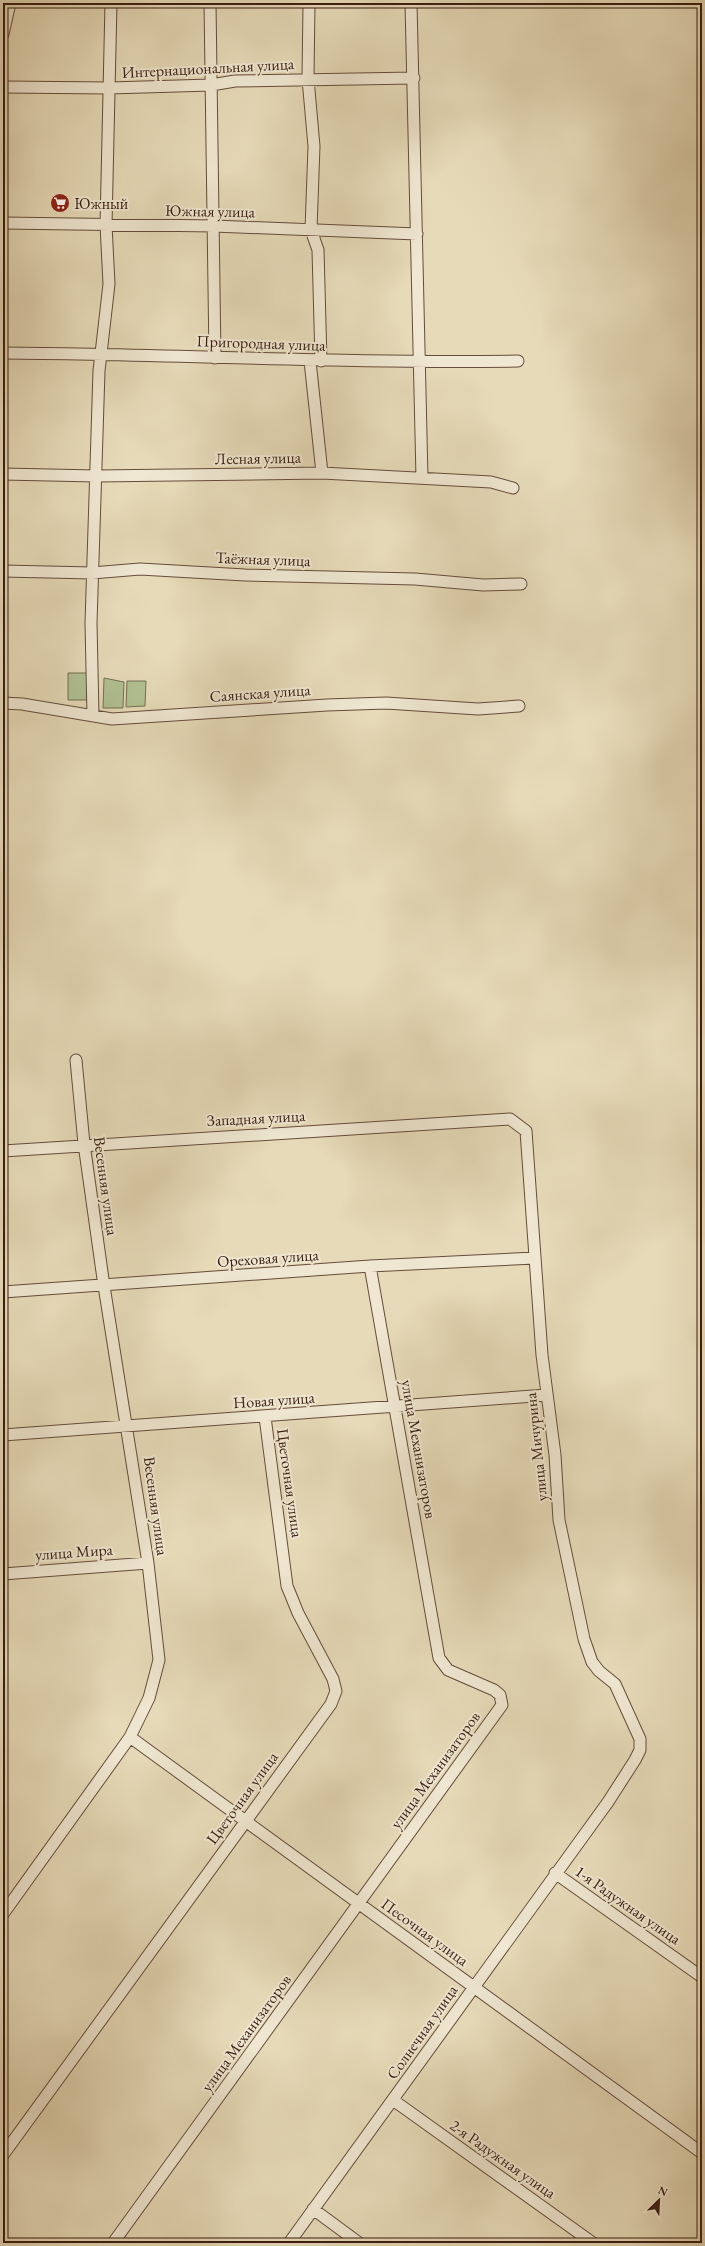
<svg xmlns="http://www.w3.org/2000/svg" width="705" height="2246" font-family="'EB Garamond',serif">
<rect width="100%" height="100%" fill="#e6dab8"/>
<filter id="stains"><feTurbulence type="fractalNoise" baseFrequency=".005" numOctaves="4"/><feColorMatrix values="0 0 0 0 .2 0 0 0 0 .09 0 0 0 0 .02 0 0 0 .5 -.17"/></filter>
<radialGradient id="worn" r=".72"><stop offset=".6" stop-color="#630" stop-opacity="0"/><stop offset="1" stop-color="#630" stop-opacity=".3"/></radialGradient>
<path fill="#b0c193" stroke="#756f52" d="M68,673H87V700H68Z
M104,678L124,682L123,708H103Z
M127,681H146L145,706L126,707Z"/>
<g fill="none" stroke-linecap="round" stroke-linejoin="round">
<g stroke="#654c3b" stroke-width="13">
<path id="minor" d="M210,3L215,358
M309,3L308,79L314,146L311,230L318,250L321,361
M411,3L422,478
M3,34L10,3
M3,87L110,88L211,85L235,81L414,78
M3,223L214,226L417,234
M3,353C175,354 346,364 518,361
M310,361L322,473
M3,474L96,476L322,473L491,482L513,488
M3,571L92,573L140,569L245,575L415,579L483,585L521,584
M3,703L22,704L112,719L327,705L386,703L478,709L519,706
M93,716L91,623L99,371L109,284L106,225L111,3
M3,1151L510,1119L526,1131L542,1355L555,1455L559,1520L584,1639L592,1662L599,1671L615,1684L640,1739V1750L635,1760L608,1802L289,2243
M3,1292L370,1266L535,1258
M3,1435L547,1395
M3,1574L148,1563
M130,1737L702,2153
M555,1873L702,1977
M3,1914L130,1737L149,1698L159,1660L148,1563L104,1286L84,1144L76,1060
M393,2100L593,2243
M3,2155L331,1704L336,1691L333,1679L298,1613L287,1586L265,1417
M313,2209L359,2243
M113,2243L502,1705L500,1695L494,1690L448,1670L439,1658L370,1266"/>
</g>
<use href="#minor" stroke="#efe7d1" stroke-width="11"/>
</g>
<defs>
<g id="supermarket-disc" transform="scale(1)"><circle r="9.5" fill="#8f2418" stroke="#efe7d1"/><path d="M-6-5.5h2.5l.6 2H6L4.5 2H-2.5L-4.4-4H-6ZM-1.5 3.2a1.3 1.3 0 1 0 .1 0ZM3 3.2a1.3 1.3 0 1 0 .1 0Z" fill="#fff"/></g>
</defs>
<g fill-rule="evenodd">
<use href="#supermarket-disc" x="60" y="203"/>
</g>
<g text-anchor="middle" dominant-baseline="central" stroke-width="4" stroke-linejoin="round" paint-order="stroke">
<g font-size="16" fill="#3a1d11" stroke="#efe7d1">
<text transform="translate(208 68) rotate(-3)">Интернациональная улица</text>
<text transform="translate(210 211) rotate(1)">Южная улица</text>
<text transform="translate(261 343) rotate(2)">Пригородная улица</text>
<text transform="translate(258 458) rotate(-1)">Лесная улица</text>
<text transform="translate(263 559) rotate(2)">Таёжная улица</text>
<text transform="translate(260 693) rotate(-4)">Саянская улица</text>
<text transform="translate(256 1118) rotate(-3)">Западная улица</text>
<text transform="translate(106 1186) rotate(82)">Весенняя улица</text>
<text transform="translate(268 1258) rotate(-4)">Ореховая улица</text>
<text transform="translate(274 1400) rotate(-4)">Новая улица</text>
<text transform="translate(536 1447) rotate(-96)">улица Мичурина</text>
<text transform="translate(419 1449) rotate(80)">улица Механизаторов</text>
<text transform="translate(290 1483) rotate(82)">Цветочная улица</text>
<text transform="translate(156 1506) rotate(82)">Весенняя улица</text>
<text transform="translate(74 1552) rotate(-4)">улица Мира</text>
<text transform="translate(435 1770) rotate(-54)">улица Механизаторов</text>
<text transform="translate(242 1798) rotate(-54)">Цветочная улица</text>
<text transform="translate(628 1905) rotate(35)">1-я Радужная улица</text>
<text transform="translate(425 1932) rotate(36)">Песочная улица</text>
<text transform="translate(422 2032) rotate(-55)">Солнечная улица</text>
<text transform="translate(246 2033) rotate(-54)">улица Механизаторов</text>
<text transform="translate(503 2159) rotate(35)">2-я Радужная улица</text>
</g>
<g font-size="16" fill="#3a1d11" stroke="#efe7d1" text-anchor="start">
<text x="74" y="203">Южный</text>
</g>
</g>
<rect width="705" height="2246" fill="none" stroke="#e6dab8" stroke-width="16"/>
<rect x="4" y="4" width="697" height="2238" fill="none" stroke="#3a1d11" stroke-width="2"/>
<rect x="8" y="8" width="689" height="2230" fill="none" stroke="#3a1d11"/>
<g transform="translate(659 2200) rotate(24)" stroke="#efe7d1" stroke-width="3" paint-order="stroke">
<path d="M0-3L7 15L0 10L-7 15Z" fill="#3a1d11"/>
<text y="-6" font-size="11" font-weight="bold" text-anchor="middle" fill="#3a1d11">N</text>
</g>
<rect width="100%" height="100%" filter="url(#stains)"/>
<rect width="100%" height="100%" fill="url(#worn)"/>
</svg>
